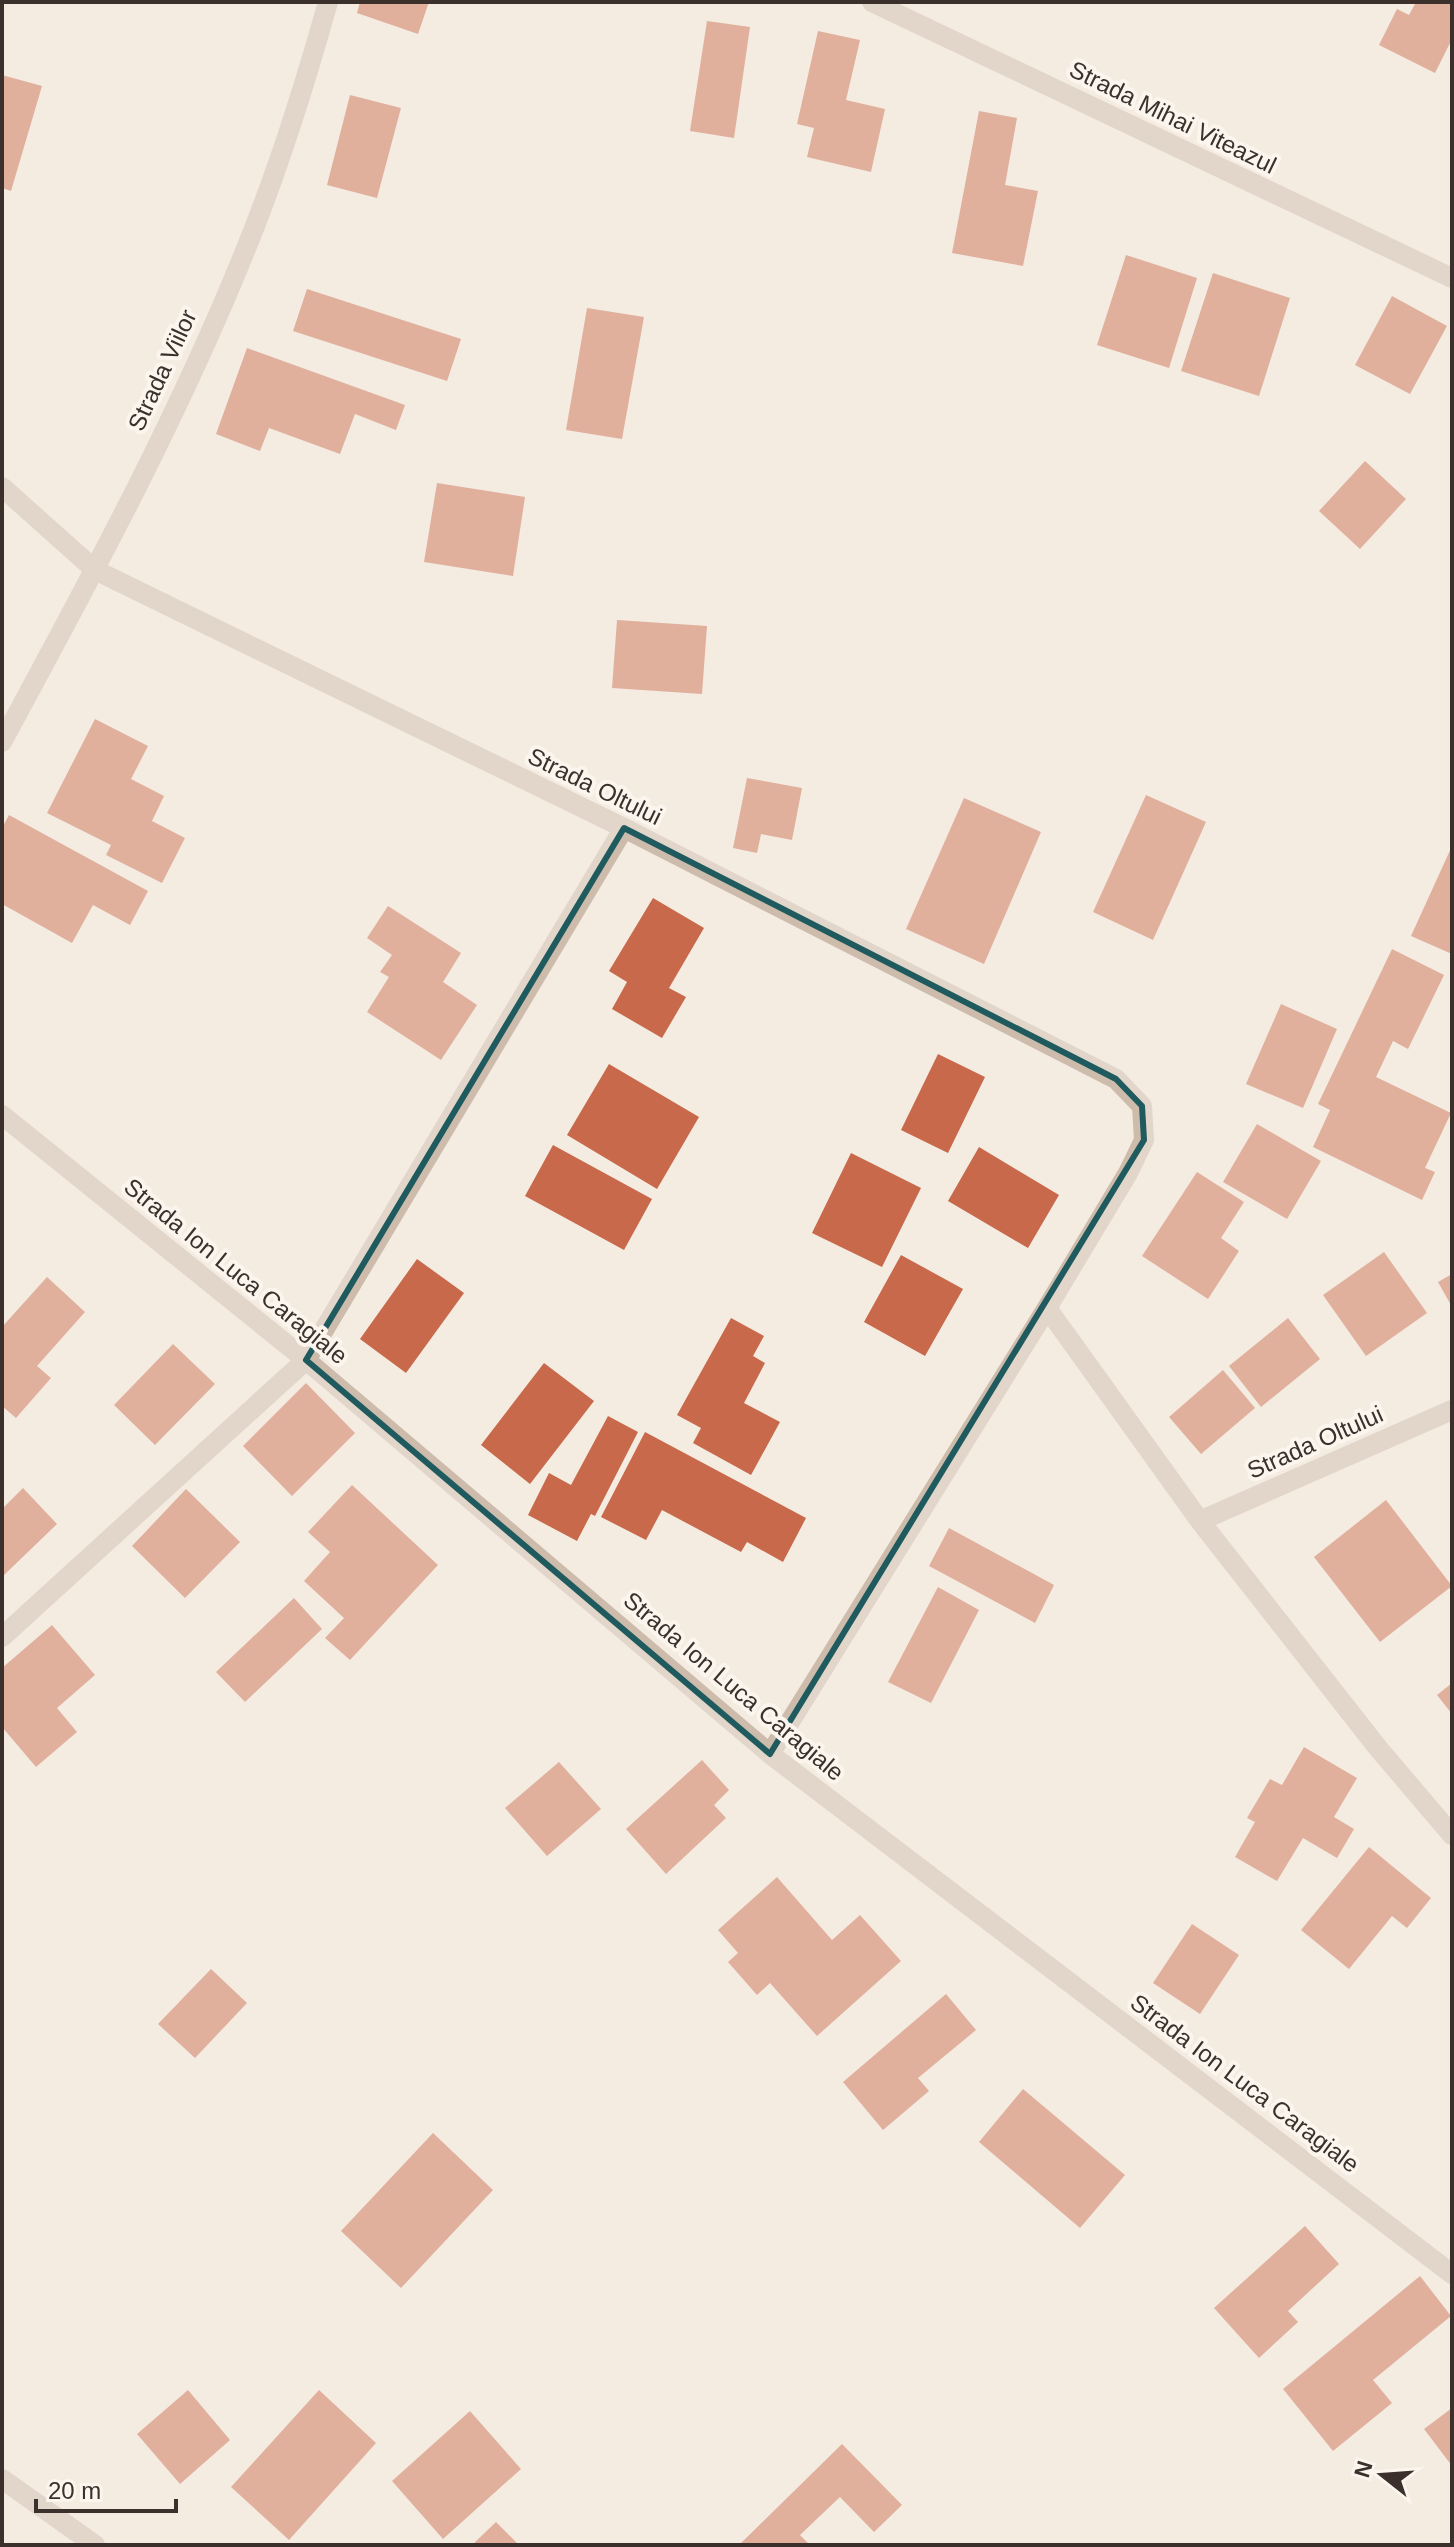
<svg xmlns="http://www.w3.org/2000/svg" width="1454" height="2547" font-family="Arial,sans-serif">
<rect width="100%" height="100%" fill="#f4ebe1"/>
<path fill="#c8694b" d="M360,2H429L418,34L357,13Z
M1416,2H1452V39L1435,73L1379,45L1397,9L1409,15Z
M707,21L750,27L734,138L690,131Z
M818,31L860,40L846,100L885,109L871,172L807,157L814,128L797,124Z
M2,75L42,86L11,191L2,188Z
M350,95L401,108L377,198L327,185Z
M979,111L1017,118L1005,185L1038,191L1023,266L952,253Z
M1126,255L1197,278L1169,368L1097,345Z
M1213,273L1290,298L1259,396L1181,371Z
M307,289L461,339L447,381L293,331Z
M1392,296L1447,326L1410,394L1355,365Z
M587,308L644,317L622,439L566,430Z
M247,348L405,405L396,430L355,414L340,454L269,428L260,451L216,434Z
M1365,461L1406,499L1360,549L1319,511Z
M437,483L525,497L513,576L424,562Z
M617,620L707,626L702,694L612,688Z
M95,719L148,746L131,779L164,796L152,821L185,838L162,883L106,855L111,845L47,813Z
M747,778L802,788L792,840L761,834L757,853L733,848Z
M1146,795L1206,822L1153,940L1093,912Z
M964,798L1041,832L984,964L906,929Z
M9,815L148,891L130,925L93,905L72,943L2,904V828Z
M1452,846V954L1411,936Z
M653,898L704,928L669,988L686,997L662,1038L612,1009L627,982L609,971Z
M388,906L461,953L443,982L477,1005L441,1060L367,1012L389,977L380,972L392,955L367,938Z
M1392,949L1444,975L1408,1049L1393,1041L1376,1077L1451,1113L1425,1168L1435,1172L1422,1200L1313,1147L1330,1110L1318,1104Z
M1281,1004L1337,1029L1303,1108L1246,1084Z
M938,1054L985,1077L948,1153L901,1130Z
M609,1064L699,1117L657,1189L567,1135Z
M1257,1124L1321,1161L1287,1219L1223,1182Z
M553,1145L652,1199L624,1250L525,1196Z
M979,1147L1059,1195L1028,1248L948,1201Z
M851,1153L921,1188L882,1267L812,1233Z
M1197,1172L1244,1202L1221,1238L1239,1251L1208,1299L1142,1256Z
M1384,1252L1427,1313L1366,1356L1323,1295Z
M901,1255L963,1289L925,1356L864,1322Z
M417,1259L464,1293L406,1373L360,1339Z
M1452,1274V1307L1438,1282Z
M47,1277L85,1312L37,1366L51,1378L16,1418L2,1406V1327Z
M731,1318L764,1336L753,1356L765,1363L744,1403L780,1422L751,1475L693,1443L701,1428L677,1415Z
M1288,1318L1320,1359L1261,1407L1229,1366Z
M173,1344L215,1384L155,1445L114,1405Z
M544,1363L594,1401L530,1484L481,1445Z
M1223,1370L1255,1408L1201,1454L1169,1417Z
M306,1383L355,1433L292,1496L243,1446Z
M608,1416L638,1432L595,1516L591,1514L577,1541L528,1515L549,1473L571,1485Z
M645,1432L806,1518L783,1562L747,1542L741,1552L662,1510L646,1540L601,1517Z
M352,1485L438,1565L350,1660L325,1638L344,1618L304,1581L330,1552L308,1532Z
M23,1488L57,1524L2,1577V1509Z
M186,1489L240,1542L185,1598L132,1546Z
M1386,1500L1452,1586L1380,1642L1314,1557Z
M949,1528L1054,1585L1035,1623L929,1566Z
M938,1587L979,1610L931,1703L888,1682Z
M294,1598L322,1629L245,1702L216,1672Z
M52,1625L95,1675L57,1708L77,1732L36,1767L2,1727V1668Z
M1452,1683V1714L1437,1695Z
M1304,1747L1357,1778L1334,1817L1354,1829L1337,1858L1303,1838L1277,1881L1235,1857L1255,1822L1247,1818L1270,1779L1282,1785Z
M702,1760L729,1790L714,1805L726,1818L666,1874L626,1829Z
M559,1762L601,1809L547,1856L505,1808Z
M1369,1847L1431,1898L1407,1928L1392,1916L1349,1969L1301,1930Z
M777,1877L832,1940L860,1915L901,1961L817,2036L770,1983L757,1995L728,1962L738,1953L718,1930Z
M1192,1924L1239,1955L1200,2014L1153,1983Z
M211,1969L247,2003L195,2058L158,2024Z
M946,1994L976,2030L918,2078L929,2091L883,2130L843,2082Z
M1023,2089L1125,2175L1080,2228L979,2142Z
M433,2133L493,2190L401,2288L341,2231Z
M1305,2226L1339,2264L1288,2311L1298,2322L1259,2358L1214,2308Z
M1420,2276L1451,2316L1373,2380L1392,2403L1333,2451L1283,2389Z
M188,2390L230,2440L180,2484L137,2434Z
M319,2390L376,2443L289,2540L231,2487Z
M1452,2408V2466L1424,2429Z
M470,2411L521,2469L443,2539L392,2481Z
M842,2444L902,2505L874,2532L840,2497L800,2535L810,2545H739Z
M496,2522L519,2545H472Z"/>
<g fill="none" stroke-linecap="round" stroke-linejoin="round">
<path stroke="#cdbbac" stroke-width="20" d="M872,2L1452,278
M2,487L95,570L624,828L1116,1079L1142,1106L1144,1140L1128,1173L1047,1308L770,1754
M2,742C93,574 185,405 255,226C283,154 307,77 328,2
M2,1115L306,1360L770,1754L1452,2274
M1047,1308L1200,1521L1378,1748L1452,1835
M1200,1521L1452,1410
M2,1637L306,1360L624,828
M2,2479L95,2545"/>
</g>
<path d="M0 0H1454V2547H0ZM624,828L1116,1079L1142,1106L1144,1140L770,1754L306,1360Z" fill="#f4ebe1" fill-opacity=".55" fill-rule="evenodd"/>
<path fill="none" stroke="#1f5a5e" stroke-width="6" stroke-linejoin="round" d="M624,828L1116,1079L1142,1106L1144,1140L770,1754L306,1360Z"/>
<g text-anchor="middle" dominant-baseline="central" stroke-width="8" stroke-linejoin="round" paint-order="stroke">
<g font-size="24" fill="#3b302b" stroke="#fbf5ee">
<text transform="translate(1173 117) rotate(26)">Strada Mihai Viteazul</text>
<text transform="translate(162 370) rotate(-65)">Strada Viilor</text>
<text transform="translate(595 786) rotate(26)">Strada Oltului</text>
<text transform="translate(236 1271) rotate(39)">Strada Ion Luca Caragiale</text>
<text transform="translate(1315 1442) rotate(-24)">Strada Oltului</text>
<text transform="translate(734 1686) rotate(40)">Strada Ion Luca Caragiale</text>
<text transform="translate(1245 2083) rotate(37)">Strada Ion Luca Caragiale</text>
</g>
</g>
<rect width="1454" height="2547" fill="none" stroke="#3b302b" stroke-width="8"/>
<g transform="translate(1382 2475) rotate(287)" stroke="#fbf5ee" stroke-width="6" paint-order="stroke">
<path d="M0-6L14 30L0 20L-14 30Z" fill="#3b302b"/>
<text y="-12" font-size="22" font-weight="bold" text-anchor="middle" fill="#3b302b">N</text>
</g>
<path d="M36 2499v12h140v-12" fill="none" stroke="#3b302b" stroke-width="4"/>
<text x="48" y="2499" font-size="24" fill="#3b302b" stroke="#fbf5ee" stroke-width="6" paint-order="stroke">20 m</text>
</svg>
